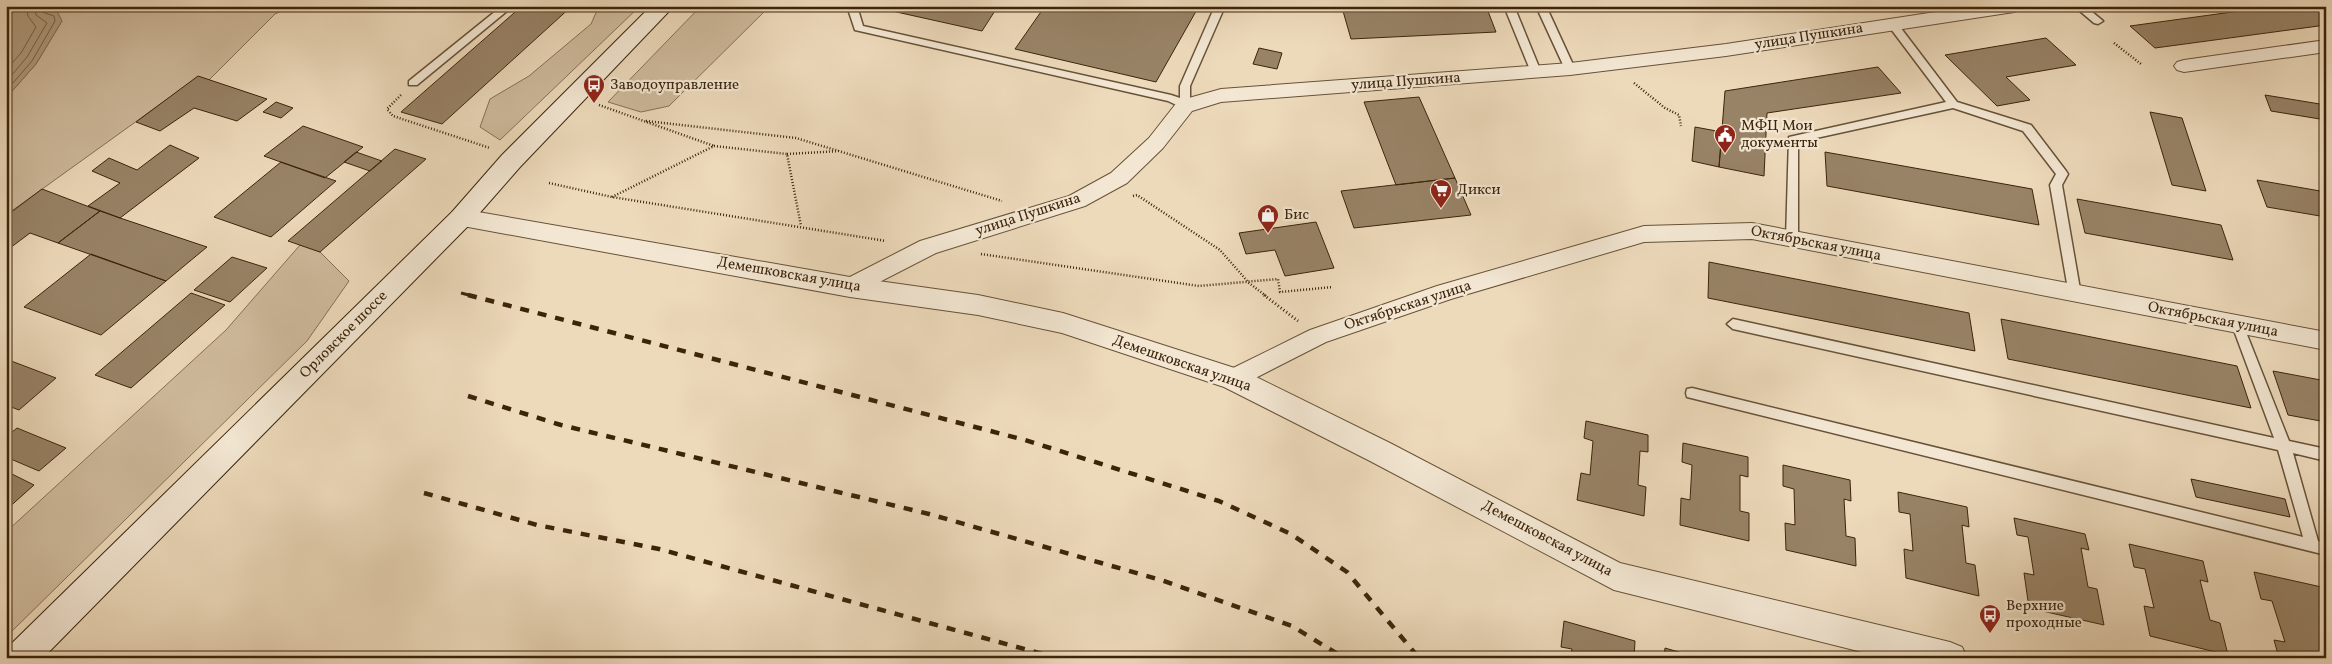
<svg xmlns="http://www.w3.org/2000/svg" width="2332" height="664" font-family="Vollkorn,serif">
<rect width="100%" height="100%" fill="#eddabb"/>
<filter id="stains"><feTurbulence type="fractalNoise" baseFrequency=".004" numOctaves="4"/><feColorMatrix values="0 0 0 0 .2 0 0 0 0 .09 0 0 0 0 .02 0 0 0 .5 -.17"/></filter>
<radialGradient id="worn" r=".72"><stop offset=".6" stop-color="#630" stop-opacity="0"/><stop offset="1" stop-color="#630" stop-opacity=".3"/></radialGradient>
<path fill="#cfbb9d" stroke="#867054" d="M28,6H293L275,14L209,80L198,77L6,215V98L36,64L62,21L38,7Z
M599,6H640L500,140L480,127L490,99L529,76L591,24Z
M701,6H770L669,106L641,112L608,102Z
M300,245L320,252L349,281L307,341L6,637V532L226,330Z"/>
<path fill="#b19c7f" stroke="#826c51" d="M6,6L38,7L57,11L62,21L36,64L6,98Z"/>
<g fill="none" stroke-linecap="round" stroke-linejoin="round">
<path stroke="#766045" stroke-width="1" d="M6,70L21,53L36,27L28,16L26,6
M6,82L27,57L47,23L36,15L34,6
M6,91L32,61L55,21L54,16L42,12L40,6"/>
</g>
<path fill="#988367" stroke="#3c240b" d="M522,6H572L442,124L401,112Z
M885,6H998L982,31L883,9Z
M1045,6H1199L1156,82L1015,49Z
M1439,6H1486L1496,32L1351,39L1343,11Z
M2276,6H2326V25L2155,48L2130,26Z
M2046,38L2076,65L2006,77L2030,100L1997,106L1945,55Z
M1259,48L1282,53L1277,69L1253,64Z
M1878,67L1901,93L1767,113L1764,176L1719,167L1725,91Z
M198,76L267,99L237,121L194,108L160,131L136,122Z
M2265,95L2326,105V120L2271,111Z
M1419,97L1455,178L1396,185L1364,102Z
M276,102L293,108L281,118L263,112Z
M2150,112L2182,118L2206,191L2172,185Z
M303,126L363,147L325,178L264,156Z
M1695,127L1722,132L1719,167L1692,161Z
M170,145L199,158L120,218L88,206L120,183L92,171L109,158L137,170Z
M395,149L426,159L320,252L288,241Z
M356,152L382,161L370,171L344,162Z
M1825,152L2032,189L2039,225L1827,186Z
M281,162L336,181L271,237L214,217Z
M1455,178L1471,215L1354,228L1341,191Z
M2257,180L2326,192V217L2267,207Z
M42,189L100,211L58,243L30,233L6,251V216Z
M2077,199L2221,225L2233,260L2085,233Z
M100,211L120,218L207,247L166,281L58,243Z
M1316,222L1334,268L1285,276L1275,250L1246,254L1239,233Z
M91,254L166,281L101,335L24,307Z
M232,257L267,268L230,302L194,290Z
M1709,262L1969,313L1975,351L1708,298Z
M191,293L225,305L131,388L95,375Z
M2001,319L2237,366L2251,408L2008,359Z
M6,359L56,378L19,410L6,405Z
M2273,371L2326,381V422L2288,415Z
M1586,421L1648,435V452L1640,451L1638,485L1646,487L1644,516L1577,500L1581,473L1590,475L1593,441L1584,438Z
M17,428L66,448L39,471L6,457V437Z
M1683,443L1748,457V477L1740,475V511L1749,513V541L1680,525L1681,498L1690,500L1692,465L1682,462Z
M1783,465L1850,480L1851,501L1844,499L1846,536L1855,538L1856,566L1786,550L1785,523L1795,525L1794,489L1783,486Z
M6,471L34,485L6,510Z
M2191,479L2285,499L2290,517L2196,497Z
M1898,492L1967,507L1969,527L1962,525L1966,563L1975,565L1979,596L1906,578L1904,549L1913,551L1910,514L1899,512Z
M2014,518L2085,534L2089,550L2081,548L2088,587L2097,589L2104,625L2029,608L2024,573L2034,575L2028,537L2017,535Z
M2129,544L2203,561L2208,582L2200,580L2210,620L2220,623L2228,655L2150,636L2144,606L2154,608L2145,569L2134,567Z
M2254,572L2326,588V658H2279L2274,640L2285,642L2272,601L2261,599Z
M1564,621L1635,641L1634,658H1571L1572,649L1561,647Z
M1665,648L1699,658H1664Z"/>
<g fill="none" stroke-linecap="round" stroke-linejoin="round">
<g stroke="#685237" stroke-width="3">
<path id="service" d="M502,6H513L417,85H409V81Z
M847,6H857L863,26L1171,95L1180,98V86L1215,6H1225L1190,86V106L1185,109L1168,101L855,30Z
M1504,6H1514L1541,72L1540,74L1536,75L1531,72Z
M1536,6H1546L1575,69L1574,71H1566L1565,69Z
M2074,6H2085L2103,21L2098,24L2094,23Z
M1893,22L1897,23L1957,102L2031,125L2066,171L2068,174L2062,185L2081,295L2079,298L2075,300L2069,295L2050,185L2056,174L2023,131L1953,108L1798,142V239L1792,243L1788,242L1786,239L1789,137L1946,102L1888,25Z
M1733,319L2274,438L2232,325L2234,322H2242L2289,441L2326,449V461L2293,453L2318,541L2326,543V555L1687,397L1686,393L1687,389L1692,388L2303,537L2278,450L1733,329L1727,324Z"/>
</g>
<g stroke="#685237" stroke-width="2">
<path id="minor" d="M1975,6H2023L2021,10L2014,12L1726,56L1570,75L1221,102L1192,111L1163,148L1127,183L1085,206L936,253L858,293L850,296L842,293L838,287L842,281L920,241L1069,196L1111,173L1149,138L1178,101L1221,89L1570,63L1726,44Z
M2326,40V52L2184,72L2177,70L2174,66L2177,62L2184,60Z
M1752,223L2326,332V350L1752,239L1644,242L1451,299L1326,342L1234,389L1225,386L1222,379L1225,372L1310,330L1437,286L1644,226Z"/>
</g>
<g stroke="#685237" stroke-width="2">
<path id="tertiary" d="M461,209L850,277L978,295L1063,313L1244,371L1390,443L1620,563L1950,642L1962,647L1967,658H1886L1614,590L1370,461L1224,387L1062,333L978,315L850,297L452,224L448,218L452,212Z"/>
</g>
<g stroke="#3c240b" stroke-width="2">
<path id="secondary" d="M651,6H674L520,167L470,224L43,658H6L8,647L452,212L502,155Z"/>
</g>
<path stroke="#3c240b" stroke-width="2.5" stroke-dasharray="1 2" stroke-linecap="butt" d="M2114,43L2141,64
M1634,83L1665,108L1679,115L1681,126
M401,95L387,109L393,116L490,148
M599,105L714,146
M646,121L796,138L1002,201
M787,154L840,151
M549,183L612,197L886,241
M1133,196L1137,195L1220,250L1249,283L1266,296
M612,197L714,146L787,154L801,226
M981,254L1199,286L1278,279L1280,292L1333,287"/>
<path stroke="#3c240b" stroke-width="3" stroke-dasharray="1 2.5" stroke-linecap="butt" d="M1264,295L1298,321"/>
<use href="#service" fill="#f3e7d3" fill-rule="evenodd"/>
<use href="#minor" fill="#f3e7d3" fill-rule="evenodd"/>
<use href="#tertiary" fill="#f3e7d3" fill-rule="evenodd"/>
<use href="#secondary" fill="#f3e7d3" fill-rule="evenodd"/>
<path stroke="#3c240b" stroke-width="3" stroke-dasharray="8 8" stroke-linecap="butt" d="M461,293L473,296"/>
<path stroke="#3c240b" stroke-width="4.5" stroke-dasharray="9 9" stroke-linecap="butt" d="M468,295L1025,440L1219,501L1291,534L1347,572L1419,658
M468,396L561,425L929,514L1161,580L1292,626L1344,658
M424,493L537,525L659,549L1057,658"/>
</g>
<defs>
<g id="bus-pin" transform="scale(1.125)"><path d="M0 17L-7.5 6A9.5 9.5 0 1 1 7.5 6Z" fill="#8f2418" stroke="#f3e7d3"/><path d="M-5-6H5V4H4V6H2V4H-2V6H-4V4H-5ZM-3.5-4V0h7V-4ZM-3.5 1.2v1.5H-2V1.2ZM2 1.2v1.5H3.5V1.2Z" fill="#fff"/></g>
<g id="civic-pin" transform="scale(1.125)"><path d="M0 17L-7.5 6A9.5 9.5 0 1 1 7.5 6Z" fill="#8f2418" stroke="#f3e7d3"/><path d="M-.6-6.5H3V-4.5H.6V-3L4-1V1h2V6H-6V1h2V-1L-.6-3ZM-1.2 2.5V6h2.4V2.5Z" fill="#fff"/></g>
<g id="supermarket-pin" transform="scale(1.125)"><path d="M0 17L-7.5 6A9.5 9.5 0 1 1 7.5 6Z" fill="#8f2418" stroke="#f3e7d3"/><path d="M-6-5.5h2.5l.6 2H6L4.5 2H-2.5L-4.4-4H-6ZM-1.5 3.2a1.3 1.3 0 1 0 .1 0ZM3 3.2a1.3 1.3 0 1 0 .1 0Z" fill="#fff"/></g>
<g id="shop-pin" transform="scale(1.125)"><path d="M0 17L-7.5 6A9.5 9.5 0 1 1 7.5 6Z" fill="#8f2418" stroke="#f3e7d3"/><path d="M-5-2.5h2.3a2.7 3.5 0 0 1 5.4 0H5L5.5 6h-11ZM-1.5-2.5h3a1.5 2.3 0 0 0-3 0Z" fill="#fff"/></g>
</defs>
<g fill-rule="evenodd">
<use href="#bus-pin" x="594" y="85"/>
<use href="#civic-pin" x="1725" y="135"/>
<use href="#supermarket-pin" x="1441" y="190"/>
<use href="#shop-pin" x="1268" y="215"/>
<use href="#bus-pin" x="1990" y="615"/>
</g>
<g text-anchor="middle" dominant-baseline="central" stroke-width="4.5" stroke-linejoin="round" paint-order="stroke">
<g font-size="15" fill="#3c240b" stroke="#f3e7d3">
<text transform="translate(1809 37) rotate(-9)">улица Пушкина</text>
<text transform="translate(1406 82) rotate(-4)">улица Пушкина</text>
<text transform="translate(1028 215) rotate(-18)">улица Пушкина</text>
<text transform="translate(1816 244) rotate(11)">Октябрьская улица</text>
<text transform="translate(789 275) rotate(10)">Демешковская улица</text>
<text transform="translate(1408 306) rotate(-18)">Октябрьская улица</text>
<text transform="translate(2213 320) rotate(11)">Октябрьская улица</text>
<text transform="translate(344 335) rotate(-45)">Орловское шоссе</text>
<text transform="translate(1182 364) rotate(19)">Демешковская улица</text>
<text transform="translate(1547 539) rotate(28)">Демешковская улица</text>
</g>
<g font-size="15" fill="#3c240b" stroke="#f3e7d3" text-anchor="start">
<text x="610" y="85">Заводоуправление</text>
<text x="1741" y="126">МФЦ Мои<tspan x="1741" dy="17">документы</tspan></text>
<text x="1457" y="190">Дикси</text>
<text x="1284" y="215">Бис</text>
<text x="2006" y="606">Верхние<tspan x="2006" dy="17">проходные</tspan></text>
</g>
</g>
<rect width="2332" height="664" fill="none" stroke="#eddabb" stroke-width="25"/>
<rect x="8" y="8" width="2317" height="649" fill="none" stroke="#3c240b" stroke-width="2.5"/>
<rect x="12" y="12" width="2307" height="639" fill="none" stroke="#3c240b"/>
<rect width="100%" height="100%" filter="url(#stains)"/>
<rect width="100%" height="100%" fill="url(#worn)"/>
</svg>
